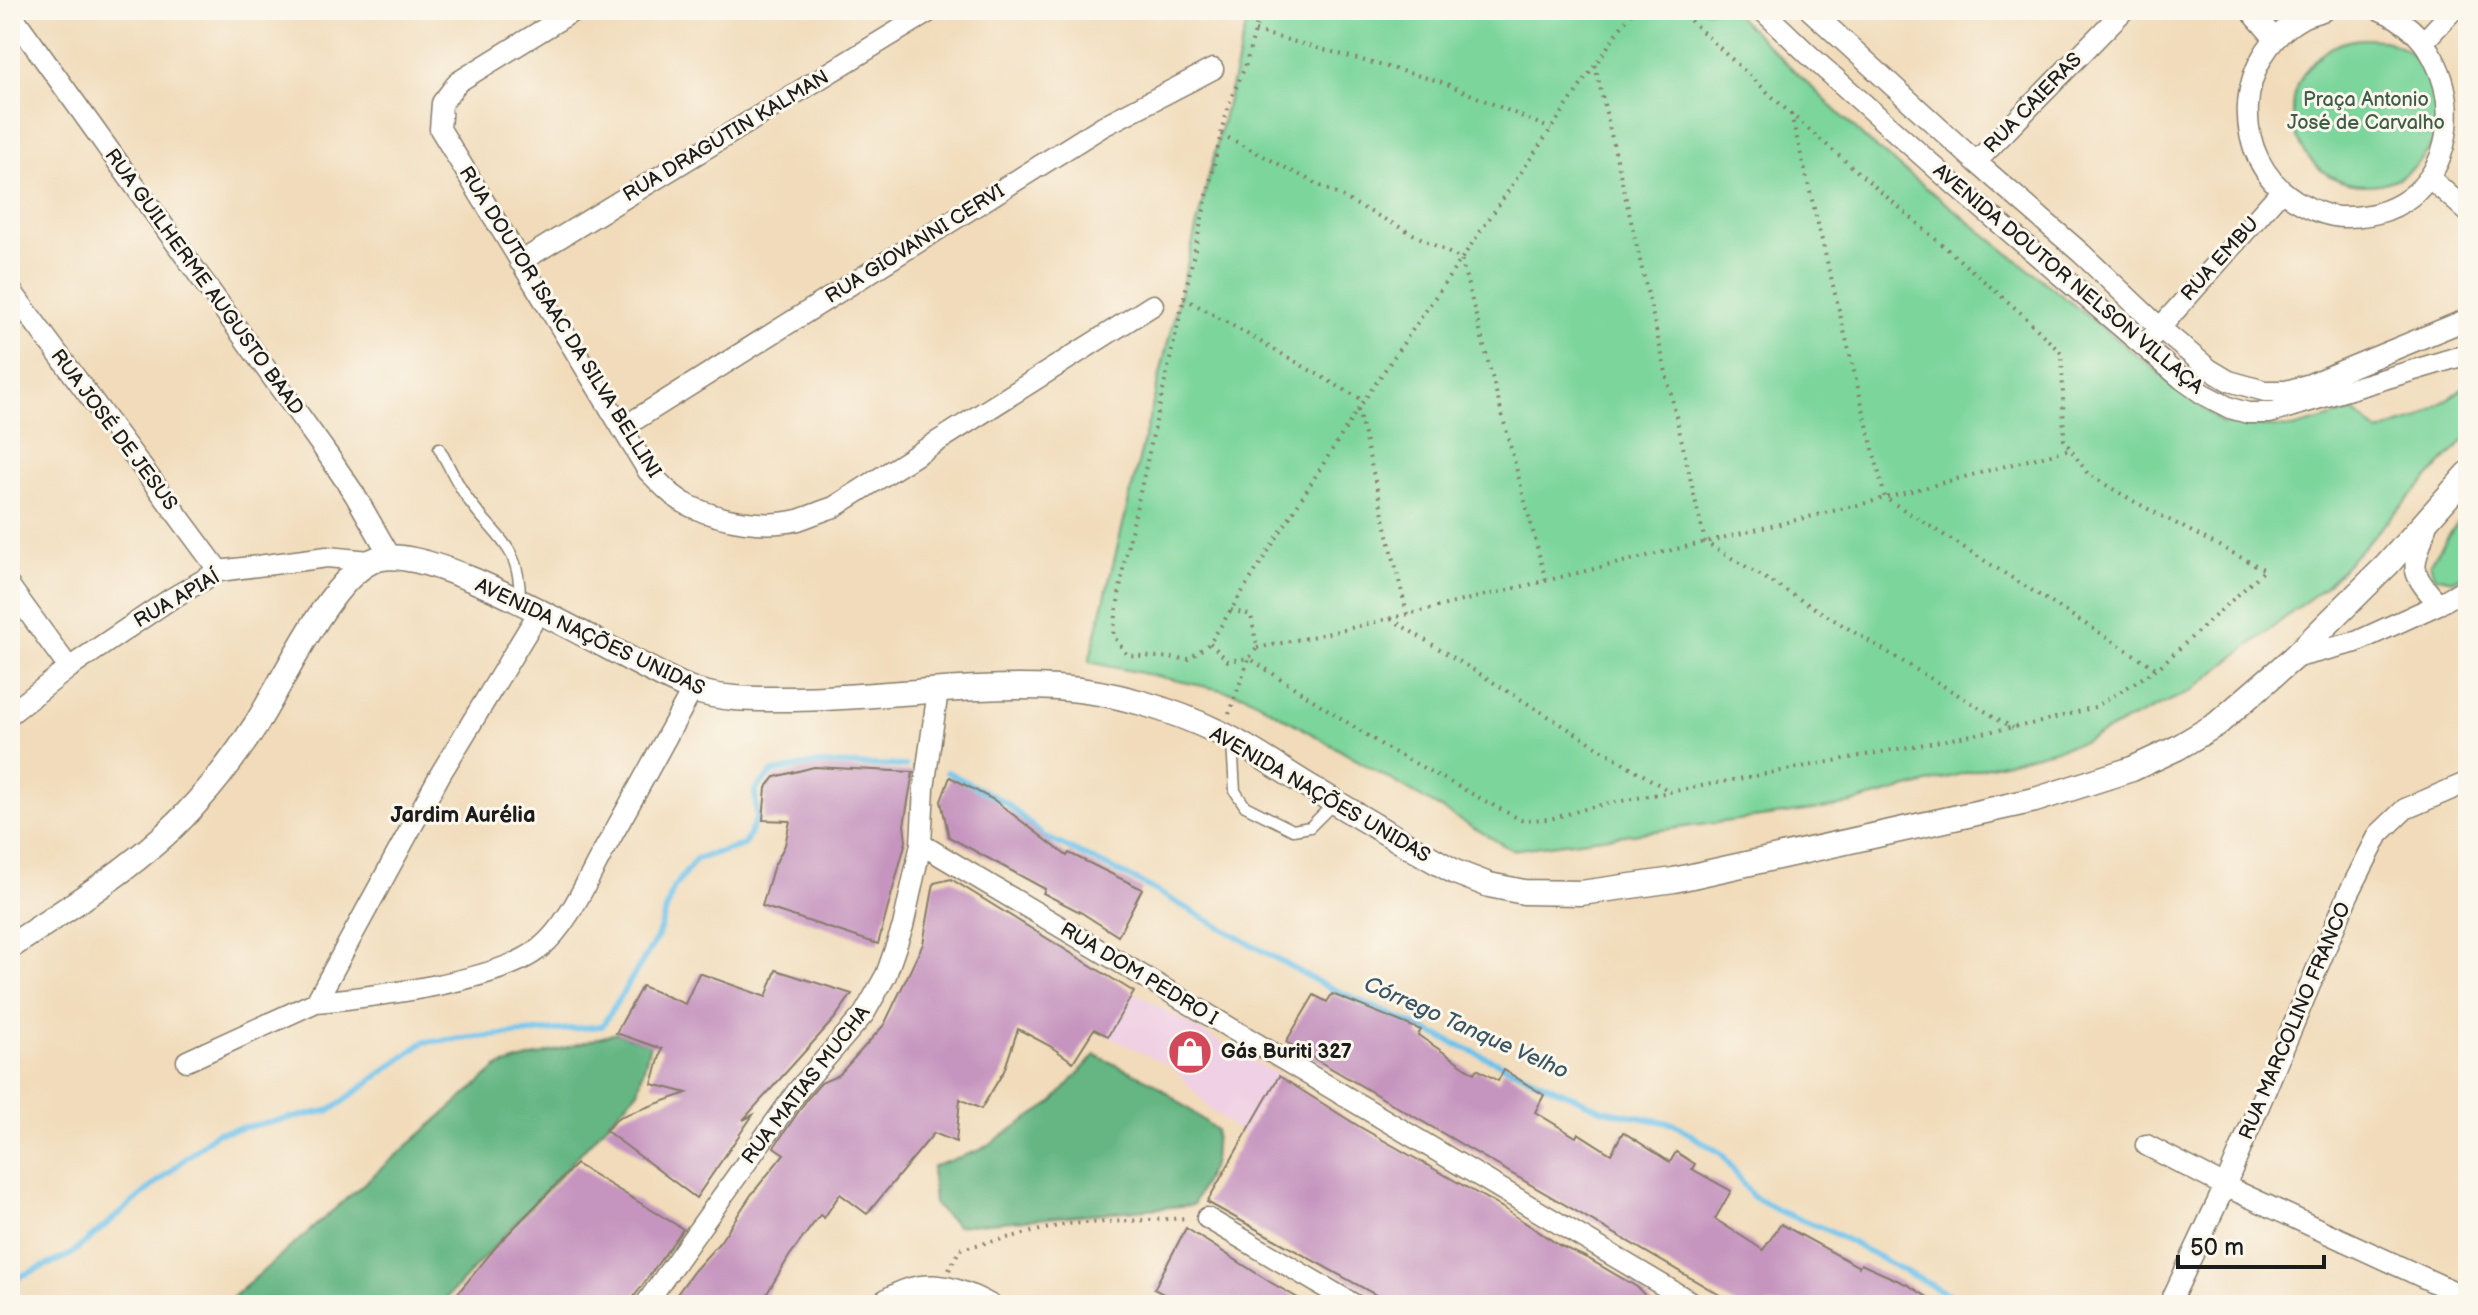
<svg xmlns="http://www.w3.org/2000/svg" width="2478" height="1315" font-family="'Balsamiq Sans',sans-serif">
<rect width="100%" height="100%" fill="#fbf7ec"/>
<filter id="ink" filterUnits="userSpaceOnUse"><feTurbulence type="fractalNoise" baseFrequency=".0125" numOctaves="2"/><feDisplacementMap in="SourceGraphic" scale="16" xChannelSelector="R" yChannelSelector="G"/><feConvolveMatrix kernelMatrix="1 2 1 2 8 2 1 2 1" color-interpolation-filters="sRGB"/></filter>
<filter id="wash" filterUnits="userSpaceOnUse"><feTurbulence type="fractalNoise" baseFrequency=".006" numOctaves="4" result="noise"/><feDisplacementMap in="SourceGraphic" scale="32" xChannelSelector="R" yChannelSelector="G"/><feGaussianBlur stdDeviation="1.8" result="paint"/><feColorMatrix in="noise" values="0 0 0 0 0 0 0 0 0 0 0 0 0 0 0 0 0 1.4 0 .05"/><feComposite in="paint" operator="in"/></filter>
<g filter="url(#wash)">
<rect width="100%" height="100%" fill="#f1dbba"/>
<path fill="#f0d0e4" d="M1134,992L1279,1076L1244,1134L1214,1113L1173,1068L1108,1036Z"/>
<path fill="#7cd59b" stroke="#4c785c" stroke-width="2" d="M1250,10H1731L1869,142L2223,424L2293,428L2354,411L2378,432L2418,419L2468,385V436L2327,585L2191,691L2083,742L1836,807L1512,850L1245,695L1089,662Z
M2293 112a73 73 0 1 1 146 0a73 73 0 1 1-146 0Z
M2468,506V574L2453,580L2434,576L2430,564Z"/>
<path fill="#65b683" stroke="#406950" stroke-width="2" d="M616,1033L650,1044L638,1091L440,1305H224L498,1067Z
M1095,1055L1153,1082L1216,1130L1214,1162L1193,1205L957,1226L934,1205L932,1167L980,1150L1052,1103Z"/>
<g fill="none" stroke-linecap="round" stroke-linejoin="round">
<path stroke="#6ec2eb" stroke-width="6" d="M947,772L1006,803L1043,836L1138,881L1320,983L1603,1110L1674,1124L1722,1154L1752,1196L1777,1210L1830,1231L1968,1305
M10,1281L70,1255L216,1133L331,1110L424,1042L602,1026L657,938L673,889L696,859L744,845L757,818L755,790L773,772L815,764L905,766"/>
</g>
<g id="blocks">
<path fill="#c695bf" d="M814,767L913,772L904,825L906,841L878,944L762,906L773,868L785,845L790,821L763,820L766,788L775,777Z
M950,777L994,800L1067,856L1069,853L1142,889L1118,936L1082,913L1043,893L1045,889L949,837L941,801Z
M951,879L1134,992L1108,1036L1094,1029L1073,1062L1050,1046L1018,1029L1004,1071L981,1109L960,1099L956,1142L934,1133L867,1214L840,1194L824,1218L820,1215L790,1255L760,1305H669L694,1271L720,1242L751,1195L784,1154L774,1147L808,1098L821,1083L839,1075L884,1025L923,944L934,883Z
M776,970L852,994L834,1019L743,1120L753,1115L696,1198L605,1130L619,1117L687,1093L652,1084L662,1049L616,1033L642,986L685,1004L699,973L766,997Z
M1332,994L1421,1030L1418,1035L1474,1073L1477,1069L1498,1081L1504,1070L1544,1095L1535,1112L1576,1137L1578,1133L1611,1154L1623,1132L1670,1162L1676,1152L1695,1164L1692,1169L1731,1191L1715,1219L1763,1250L1781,1224L1859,1267L1861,1264L1908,1285L1940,1305H1737L1286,1042L1314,995L1327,1002Z
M1279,1076L1360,1127L1503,1208L1559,1245L1587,1258L1637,1287L1654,1305H1394L1207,1202Z
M576,1164L683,1229L628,1305H448L500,1242Z
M1186,1228L1270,1282L1310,1305H1165L1169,1297L1154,1289Z"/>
</g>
</g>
<g filter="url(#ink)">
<use href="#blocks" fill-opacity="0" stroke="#867c6b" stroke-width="2"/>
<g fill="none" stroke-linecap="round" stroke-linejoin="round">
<g stroke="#867c6b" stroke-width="13">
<path id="service" d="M439,448C449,466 458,486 470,502C498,540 520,546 520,599
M1232,742L1235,791L1245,806L1293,830L1310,827L1334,803"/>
</g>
<g stroke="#867c6b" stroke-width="23">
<path id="minor" d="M575,10L458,82L442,103L440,129L648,471C662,485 674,499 692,507C722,521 766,528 798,520C810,516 822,511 834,507L1153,305
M1762,10L1808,54L1955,185L2182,379L2203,394L2230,408L2248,413H2270L2468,354
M1810,10L1976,162L2081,253L2160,328L2209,369L2229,381L2265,391H2286L2310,384L2468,319
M2250,10L2275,39
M2325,10C2317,13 2309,14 2302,18C2233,56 2229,158 2295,200C2310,209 2328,218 2346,217C2472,217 2478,49 2380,10
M10,12L328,455L355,495L390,556
M2428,37L2453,10
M1976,162L2124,10
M2433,181L2468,212
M520,262L932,10
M10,289L219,571
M2151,338L2281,191
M622,428L1103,126L1213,69
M2428,519C2417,566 2402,565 2439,604
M10,587L69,668
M2293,658L2356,642L2439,604L2468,587
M10,714L69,668L169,600L219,571L327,557L370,561
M921,844L1696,1305
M316,1002C370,997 500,982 540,948C569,924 586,882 604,850C634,797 663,743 693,689
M187,1061L316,1002L441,773L539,612
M2146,1145L2225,1186L2468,1298
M1207,1218L1355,1305
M645,1305L798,1090L864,1014L886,975L903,926L921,844L924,788L938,691
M878,1305C917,1275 951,1283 991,1305
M2169,1305L2225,1186L2348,895L2379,834L2405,809L2468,782"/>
</g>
<g stroke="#867c6b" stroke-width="27">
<path id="tertiary" d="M10,947C75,903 146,861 198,801C219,778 238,752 255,726C283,683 327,582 372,561C427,534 629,665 691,689C723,701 759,699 793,699C880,698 969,683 1057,688C1112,691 1171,709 1220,733C1253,749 1284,772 1315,790C1361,818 1408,846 1455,872L1489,885L1524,892L1581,893L1674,880L2035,800L2132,769L2177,748L2217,724L2293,658L2387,565L2468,474"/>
</g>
<path stroke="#867c6b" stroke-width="4" stroke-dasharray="2 6" stroke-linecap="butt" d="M1261,10L1245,67L1230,101L1221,134L1124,563L1113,635L1127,655L1189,659L1210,643L1358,409L1633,10
M1255,31L1442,82L1551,129
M1595,65L1705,542L2013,728
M1791,114L1885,498L2157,669
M1221,134L1461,259L1546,581
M1184,298L1364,401
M1358,410L1407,614
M1391,619L1669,791
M1210,643L1228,661L1249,658L1257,648L1251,615L1231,610
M1257,648L1330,633L1866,503L2070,449
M1229,714L1249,658L1388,749L1521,820L1550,819L1595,806L2041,722L2095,707L2157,669L2265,570L2133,501L2088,474L2064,440L2062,354L2022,314L1791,114L1679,10
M949,1270L960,1249L1066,1224L1189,1218"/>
<use href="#service" stroke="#fff" stroke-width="10"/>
<use href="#minor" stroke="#fff" stroke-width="20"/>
<use href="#tertiary" stroke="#fff" stroke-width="24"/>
</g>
</g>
<defs>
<g id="shop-disc" transform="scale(2.3)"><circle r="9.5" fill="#d1495b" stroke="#fbf7ec"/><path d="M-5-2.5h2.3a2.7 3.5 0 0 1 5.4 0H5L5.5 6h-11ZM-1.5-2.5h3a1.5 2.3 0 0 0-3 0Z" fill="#fff"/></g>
</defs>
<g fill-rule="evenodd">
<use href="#shop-disc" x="1190" y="1052"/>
</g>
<g text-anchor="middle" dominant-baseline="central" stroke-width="6" stroke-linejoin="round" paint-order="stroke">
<g font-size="20" fill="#3e5d48" stroke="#fbf7ec">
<text x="2366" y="100">Praça Antonio<tspan x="2366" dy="23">José de Carvalho</tspan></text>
</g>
<g font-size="20" fill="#1c1c1c" stroke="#fbf7ec">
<text transform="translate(2033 103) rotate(-46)">RUA CAIERAS</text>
<text transform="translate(726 136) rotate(-31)">RUA DRAGUTIN KALMAN</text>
<text transform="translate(915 244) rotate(-32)">RUA GIOVANNI CERVI</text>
<text transform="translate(2220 259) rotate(-48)">RUA EMBU</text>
<text transform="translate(2068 279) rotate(40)">AVENIDA DOUTOR NELSON VILLAÇA</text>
<text transform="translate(204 282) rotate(54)">RUA GUILHERME AUGUSTO BAAD</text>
<text transform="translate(560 322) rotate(58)">RUA DOUTOR ISAAC DA SILVA BELLINI</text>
<text transform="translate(114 430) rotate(53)">RUA JOSÉ DE JESUS</text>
<text transform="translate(177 599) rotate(-30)">RUA APIAÍ</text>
<text transform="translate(590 637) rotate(25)">AVENIDA NAÇÕES UNIDAS</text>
<text transform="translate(1320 795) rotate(30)">AVENIDA NAÇÕES UNIDAS</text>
<text transform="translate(1139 974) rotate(31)">RUA DOM PEDRO I</text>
<text transform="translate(2295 1021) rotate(-67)">RUA MARCOLINO FRANCO</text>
<text transform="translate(806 1085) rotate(-52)">RUA MATIAS MUCHA</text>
</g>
<g font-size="20" font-weight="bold" fill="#1c1c1c" stroke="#fbf7ec" text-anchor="start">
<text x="1221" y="1052">Gás Buriti 327</text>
</g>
<g font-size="22" font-weight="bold" fill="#1c1c1c" stroke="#fbf7ec">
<text x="463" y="815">Jardim Aurélia</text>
</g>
<g font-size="22" font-style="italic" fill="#395664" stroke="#fbf7ec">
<text transform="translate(1466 1028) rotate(24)">Córrego Tanque Velho</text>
</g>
</g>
<rect width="2478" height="1315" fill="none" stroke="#fbf7ec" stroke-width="40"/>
<path d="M2178 1255v12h146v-12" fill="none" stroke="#1c1c1c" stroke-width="4"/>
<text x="2190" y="1255" font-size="24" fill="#1c1c1c" stroke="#fbf7ec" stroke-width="6" paint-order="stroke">50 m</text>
</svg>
